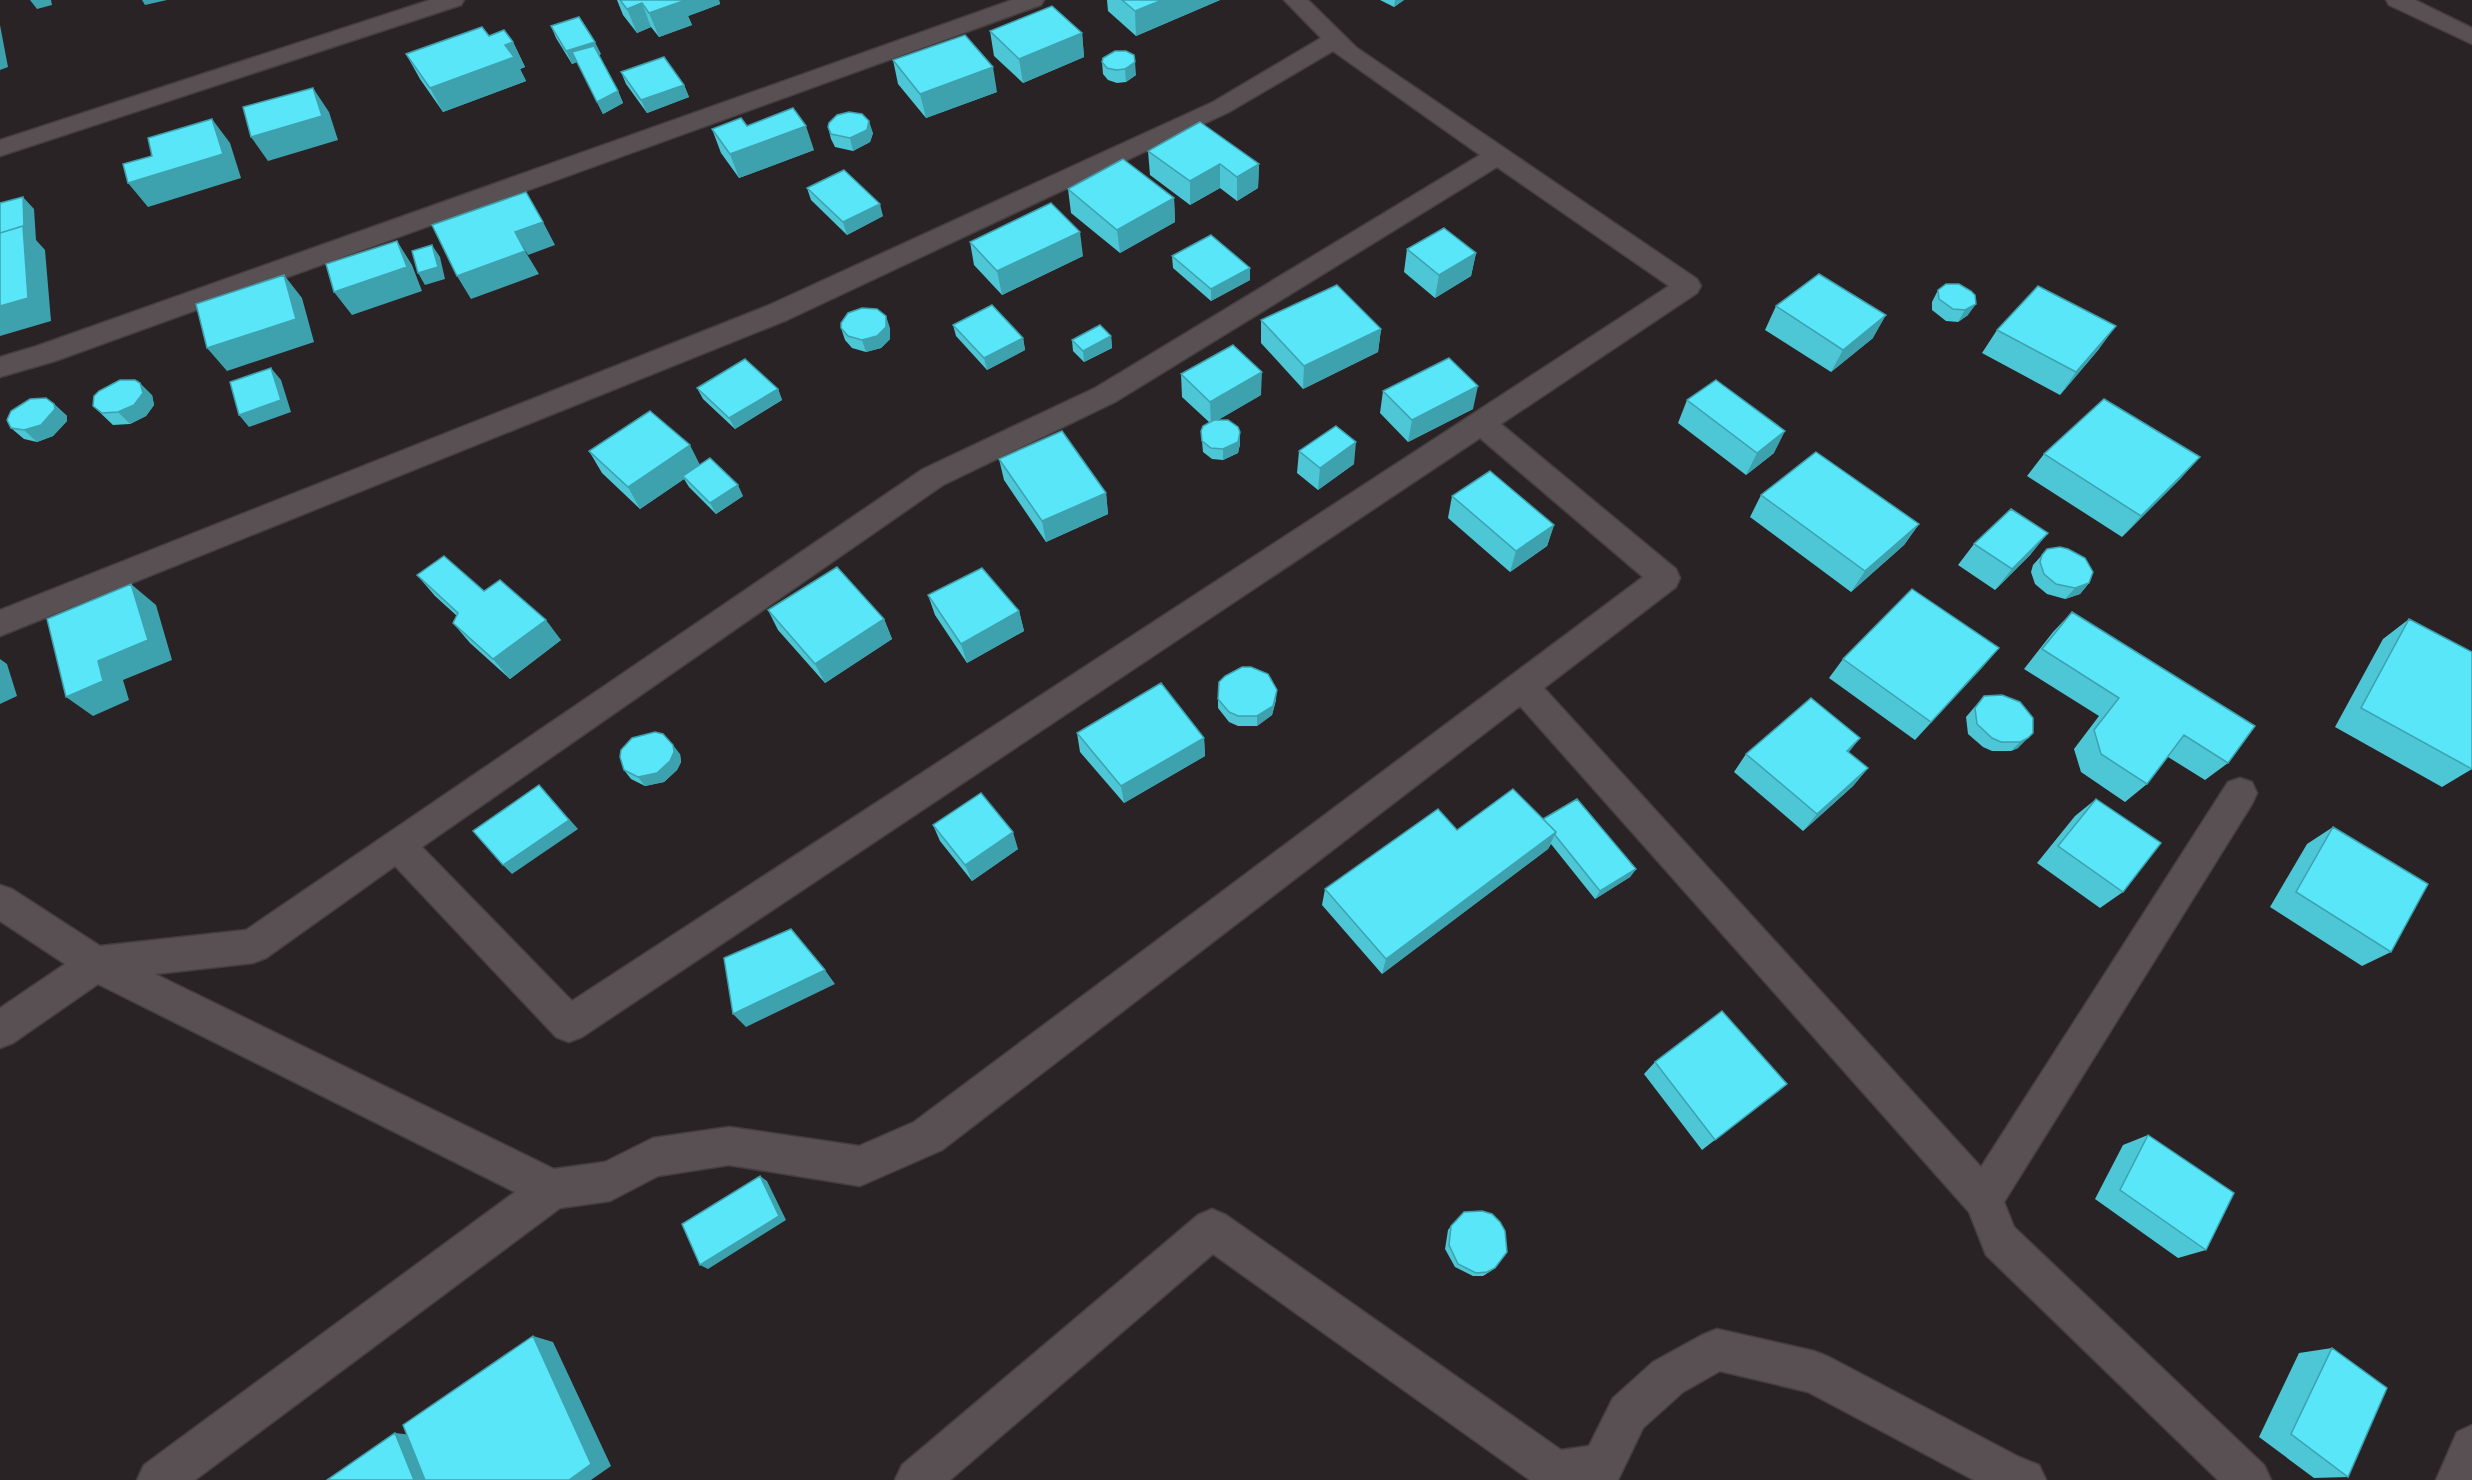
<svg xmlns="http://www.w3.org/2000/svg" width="2472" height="1480" font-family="Commissioner,sans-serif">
<rect width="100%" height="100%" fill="#292325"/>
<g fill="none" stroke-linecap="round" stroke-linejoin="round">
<g stroke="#443e40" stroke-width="3">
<path id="minor" d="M1012,0H1044L1041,5L55,361L0,377V357L37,346Z
M1284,0H1308L1357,48L1697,279L1701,286L1697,293L1501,424L1676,569L1680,578L1676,587L1544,688L1981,1167L2228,782L2240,778L2252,782L2257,793L2252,804L2004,1202L2014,1227L2264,1465L2271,1480H2218L1986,1255L1969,1212L1520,706L942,1150L860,1186L729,1165L658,1176L610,1201L560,1208L195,1480H137L144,1465L515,1192L98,984L13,1043L0,1048V1008L65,964L0,921V885L12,889L100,946L246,930L923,469L1095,388L1480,155L1333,51L1229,112L787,320L0,636V610L767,306L1213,102L1321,38ZM1497,167L1669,286L572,1001L422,847L943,485L1115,402ZM1480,438L1643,577L914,1122L859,1146L729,1127L653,1138L605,1162L554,1169L155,974L253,963L266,958L395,866L556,1037L569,1042L582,1037Z
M2386,0H2415L2472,28V44L2389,5Z
M1212,1209L1226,1215L1561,1450L1589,1446L1613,1398L1653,1362L1702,1335L1717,1329L1814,1351L1829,1357L2019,1457L2039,1465L2046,1480H1974L1808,1392L1720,1371L1683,1392L1643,1428L1618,1480H1530L1213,1254L950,1480H895L902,1465L1198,1215Z
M2472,1425V1480H2436L2457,1432Z"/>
</g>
<g stroke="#443e40" stroke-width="3">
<path id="tertiary" d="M430,0H464L461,5L0,156V140Z"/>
</g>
<use href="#minor" fill="#585052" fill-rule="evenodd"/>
<use href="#tertiary" fill="#585052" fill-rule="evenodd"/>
</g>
<path fill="#4dc6d5" d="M617,0H719L720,4L688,16L692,25L659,37L651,27L637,33L623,15Z
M1107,0H1220L1136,36L1108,11Z
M1380,0H1404L1394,7Z
M551,26L601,54L599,55L618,91L623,103L603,114L577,62L572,64L556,38Z
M990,31L1082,33L1084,57L1023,83L994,56Z
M489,36L513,42L525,67L520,69L526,81L443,112L420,79L406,54Z
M1103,58L1136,75L1126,82L1117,83L1108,80L1103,74L1102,62Z
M893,60L997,92L926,118L898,84Z
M621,72L684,85L689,97L647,113L626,84Z
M747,126L814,150L739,178L721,153L712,129Z
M828,127L873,133L870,142L853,151L835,147L831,139Z
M1148,151L1259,164L1258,188L1237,201L1220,188L1190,205L1150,175Z
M807,188L883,216L847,235L811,200Z
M1068,189L1174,198L1175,222L1120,253L1071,213Z
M970,242L1083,256L1002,295L974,265Z
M1407,249L1476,253L1471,276L1435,298L1404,272Z
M1172,256L1250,280L1211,301L1173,268Z
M1946,284L1968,315L1958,322L1946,321L1932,310V302L1938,290Z
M1776,306L1873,338L1831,372L1765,330Z
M1261,320L1381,329L1378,352L1303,389L1261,343Z
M953,325L1023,338L1025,350L987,370L956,336Z
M841,328H890V339L881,348L866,352L852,348L845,340Z
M1997,330L2099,349L2060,395L1982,353Z
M1111,336L1112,348L1084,362L1073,351L1072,340Z
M1181,374L1261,395L1218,420L1240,432V444L1238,453L1223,460L1212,459L1203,452L1201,431L1209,422L1182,397Z
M697,388L778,389L782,400L735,429L703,399Z
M1383,391L1473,409L1408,442L1380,413Z
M152,395L154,405L146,416L130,424L113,425L93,406Z
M1687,400L1774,453L1746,475L1678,423Z
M54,404L67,416V421L53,436L37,442L24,439L11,428Z
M589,451L700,465L743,496L716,514L689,487L684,479L640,509L602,473Z
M1299,451L1354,464L1318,490L1297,473Z
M2044,454L2200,457L2180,479L2122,537L2027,476Z
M999,459L1106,493L1108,514L1046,542L1004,480Z
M1761,495L1919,524L1904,545L1851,592L1750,517Z
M1452,496L1554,525L1547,546L1510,572L1448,518Z
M1974,544L2031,554L1995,590L1958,565Z
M2042,555L2089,583L2080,594L2065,599L2047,594L2035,584L2031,572L2033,565Z
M417,575L484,591L561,640L510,679L470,643L453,623L457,616L435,596Z
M928,595L1019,611L1024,631L967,663L935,615Z
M768,610L884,619L892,639L825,683L778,630Z
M2072,612L2228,763L2205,780L2168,757L2147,784L2125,802L2081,772L2074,749L2099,716L2024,669L2053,632Z
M2409,619L2472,769L2442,787L2335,727L2383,639Z
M1999,648L1915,740L1829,678L1843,659Z
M1984,696L2033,718L2018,748L2011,751H1992L1983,747L1968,734L1966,717Z
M1218,699L1276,700L1272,715L1257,726H1238L1229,722L1218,708Z
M1077,733L1204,738L1205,756L1124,803L1080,752Z
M1849,753L1868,768L1853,786L1803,831L1734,772L1746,754Z
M680,754L681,762L677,770L664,782L645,786L631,779L624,770Z
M2096,799L2123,892L2100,908L2037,863L2075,816Z
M1543,819L1636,869L1630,877L1595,899L1551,844L1548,849L1382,974L1322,905L1325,889L1457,830Z
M933,825L1018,849L972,881L940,841Z
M2333,827L2391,952L2362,966L2270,907L2307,844Z
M1655,1062L1787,1084L1702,1150L1644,1074Z
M2148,1135L2206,1250L2178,1258L2095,1199L2123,1145Z
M1451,1226L1495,1268L1491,1271L1483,1276H1473L1455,1267L1445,1249L1448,1230Z
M2332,1348L2348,1477L2314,1478L2259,1437L2299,1353Z"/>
<path fill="#3ea1ae" d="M30,0H51L52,5L37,9Z
M142,0H167L145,5Z
M679,0H698L702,11L688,16L692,25L659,37L649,13Z
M698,0H719L720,4L702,11Z
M1162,0H1220L1136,36L1135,11Z
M1395,0H1404L1394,7Z
M642,3L651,27L637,33L627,9Z
M0,25L8,67L0,70Z
M1082,33L1084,57L1023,83L1019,59Z
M513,42L525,67L520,69L526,81L443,112L430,88L505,45Z
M595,42L601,54L577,62L572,52L577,62L572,64L566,51Z
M1135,62L1136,75L1126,82L1125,69Z
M993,67L997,92L926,118L920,94Z
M684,85L689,97L647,113L641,100Z
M313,88L329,112L338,140L268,161L251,137Z
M618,91L623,103L603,114L597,102Z
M212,119L230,143L241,178L148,207L128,183Z
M869,121L873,133L870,142L853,151L850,138Z
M806,126L814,150L739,178L730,154Z
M1220,164V188L1190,205V181Z
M1259,164L1258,188L1237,201V177Z
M23,197L34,209L36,240L45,250L51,321L0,336V306L23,226Z
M1174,198L1175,222L1120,253L1117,230Z
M880,204L883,216L847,235L843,222Z
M543,222L555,245L528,255L515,232Z
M1080,232L1083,256L1002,295L997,271Z
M397,241L412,265L422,291L352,315L334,292Z
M432,245L440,257L445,279L425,285L418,273Z
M525,251L539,274L471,299L457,276Z
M1476,253L1471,276L1435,298L1439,275Z
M1250,268V280L1211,301V289Z
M284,275L302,298L314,342L227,371L207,348Z
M1976,304L1968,315L1958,322L1965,310Z
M1886,315L1873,338L1831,372L1843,350Z
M886,316L890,328V339L881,348L866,352L862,340Z
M2116,326L2099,349L2060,395L2076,372Z
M1381,329L1378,352L1303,389L1304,366Z
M1111,336L1112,348L1084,362L1083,351Z
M1023,338L1025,350L987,370L984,358Z
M271,368L281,380L291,412L249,427L239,415Z
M1262,372L1261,395L1211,424L1210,402Z
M140,383L152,395L154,405L146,416L130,424L118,412Z
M1478,386L1473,409L1408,442L1412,420Z
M778,389L782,400L735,429L729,418Z
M54,404L67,416V421L53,436L37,442L24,430Z
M1785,431L1774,453L1746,475L1757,453Z
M1240,432V444L1238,453L1223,460V449Z
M1356,442L1354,464L1318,490L1320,468Z
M690,445L701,467L683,476L684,479L640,509L628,487Z
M2200,457L2180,479L2122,537L2141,516Z
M738,485L743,496L716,514L710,503Z
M1106,493L1108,514L1046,542L1042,521Z
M1919,524L1904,545L1851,592L1865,571Z
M1554,525L1547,546L1510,572L1516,551Z
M2048,533L2031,554L1995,590L2012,569Z
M2089,583L2080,594L2065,599L2075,588Z
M131,584L156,605L172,660L123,680L129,700L93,716L66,697L98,661Z
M1019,611L1024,631L967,663L961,644Z
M884,619L892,639L825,683L815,664Z
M546,620L561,640L510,679L493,659Z
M1999,648L1982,668L1915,740L1931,722Z
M0,659L7,664L17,696L0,704Z
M1277,690L1276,700L1272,715L1257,726V716Z
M1204,738L1205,756L1124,803L1121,786Z
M1860,738L1846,756L1847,751Z
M2028,738L2018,748L2011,751L2020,742Z
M673,745L680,754L681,762L677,770L664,782L645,786L638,777Z
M1868,768L1853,786L1803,831L1817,814Z
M539,785L578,829L512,874L503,865Z
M1013,832L1018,849L972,881L965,865Z
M1556,832L1548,849L1382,974L1386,959Z
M1636,869L1630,877L1595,899L1600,891Z
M825,970L835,984L746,1027L733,1014Z
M760,1176L767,1181L786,1220L708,1269L700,1265Z
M533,1336L553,1342L611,1466L591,1480H569Z
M395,1433L421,1436L438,1480H414Z"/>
<path fill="#59e6f8" stroke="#3ea1ae" stroke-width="1.5" d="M620,0H682L683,1L649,13L642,3L627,9Z
M1122,0H1162L1135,11Z
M1052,6L1082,33L1019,59L990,31Z
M579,17L595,42L566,51L551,26Z
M482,27L489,36L504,30L513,42L505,45L514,57L430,88L406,54Z
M965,35L993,67L920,94L893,60Z
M594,46L618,91L597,102L572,52Z
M1115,51H1126L1134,55L1135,62L1125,69L1116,70L1107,68L1102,62L1103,58Z
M664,57L684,85L641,100L621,72Z
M313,88L322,116L251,137L243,107Z
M793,108L806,126L730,154L712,129L741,118L747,126Z
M849,112L862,114L869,121L867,130L850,138L831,134L828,127L829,123L837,115Z
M212,119L223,154L128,183L123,164L152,156L148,138Z
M1200,122L1259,164L1237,177L1220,164L1190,181L1148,151Z
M1123,159L1174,198L1117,230L1068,189Z
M844,170L880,204L843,222L807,188Z
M526,192L543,222L515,232L525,251L457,276L432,225Z
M23,197L24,228L23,226L0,233V203Z
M1051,203L1080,232L997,271L970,242Z
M23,226L28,298L0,306V233Z
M1444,228L1476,253L1439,275L1407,249Z
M1211,235L1250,268L1211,289L1172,256Z
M397,241L407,267L334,292L326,264Z
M432,245L438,267L418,273L412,251Z
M1819,274L1886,315L1843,350L1776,306Z
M284,275L296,319L207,348L196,304Z
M1946,284H1959L1971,291L1975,295L1976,304L1965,310L1953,309L1939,299L1938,290Z
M1337,285L1381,329L1304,366L1261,320Z
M2038,286L2116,326L2076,372L1997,330Z
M992,305L1023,338L984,358L953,325Z
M862,308L877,309L886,316V327L877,336L862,340L848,336L841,328V323L848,313Z
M1100,325L1111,336L1083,351L1072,340Z
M1233,345L1262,372L1210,402L1181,374Z
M1449,358L1478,386L1412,420L1383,391Z
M745,359L778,389L729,418L697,388Z
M271,368L281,400L239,415L230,382Z
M120,380H135L140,383L143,393L134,405L118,412L102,413L93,406L94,396L99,391Z
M1716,380L1785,431L1757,453L1687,400Z
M46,398L54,404L55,409L41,425L24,430L11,428L7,420L11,411L30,399Z
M2104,399L2200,457L2141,516L2044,454Z
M650,411L690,445L628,487L589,451Z
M1214,420H1228L1238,427L1240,432L1238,442L1223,449L1211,448L1202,441L1201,431L1203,426Z
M1336,426L1356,442L1320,468L1299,451Z
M1062,431L1106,493L1042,521L999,459Z
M1816,452L1919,524L1865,571L1761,495Z
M710,458L738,485L710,503L683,476Z
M1490,471L1554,525L1516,551L1452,496Z
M2011,509L2048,533L2012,569L1974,544Z
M2060,547L2068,549L2085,558L2093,572L2089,583L2075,588L2056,584L2044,574L2040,562L2042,555L2047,549Z
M444,556L484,591L500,580L546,620L493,659L453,623L458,613L417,575Z
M837,567L884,619L815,664L768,610Z
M982,568L1019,611L961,644L928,595Z
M131,584L148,640L98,661L103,681L66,697L47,619Z
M1912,589L1999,648L1931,722L1843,659Z
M2072,612L2255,726L2228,763L2184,735L2147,784L2101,754L2094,730L2119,698L2042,649Z
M2409,619L2472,652V769L2361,708Z
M1242,667H1251L1268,674L1277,690L1273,706L1257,716H1238L1229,712L1218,699L1219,682L1225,676Z
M1161,683L1204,738L1121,786L1077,733Z
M2002,695L2020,702L2033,718V733L2028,738L2020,742H2001L1992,738L1977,724L1975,708L1984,696Z
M1811,698L1860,738L1847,751L1868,768L1817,814L1746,754Z
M655,732L663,734L673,745L674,752L670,761L657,773L638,777L624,770L620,757L621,750L632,738Z
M539,785L569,820L503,865L473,831Z
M1513,789L1556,832L1386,959L1325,889L1438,809L1457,830Z
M981,793L1013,832L965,865L933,825Z
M1577,799L1636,869L1600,891L1555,835L1556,832L1543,819Z
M2096,799L2161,843L2123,892L2058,846Z
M2333,827L2428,884L2391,952L2296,892Z
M791,929L825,970L733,1014L724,958Z
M1722,1011L1787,1084L1715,1140L1655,1062Z
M2148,1135L2234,1193L2206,1250L2120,1190Z
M760,1176L779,1216L700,1265L682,1224Z
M1482,1211L1492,1214L1500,1222L1505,1231L1507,1252L1495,1268L1487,1272L1476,1273L1458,1264L1449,1245L1451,1226L1464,1212Z
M533,1336L591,1464L569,1480H425L403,1425Z
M2332,1348L2387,1388L2348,1477L2291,1434Z
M395,1433L414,1480H327Z"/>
</svg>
